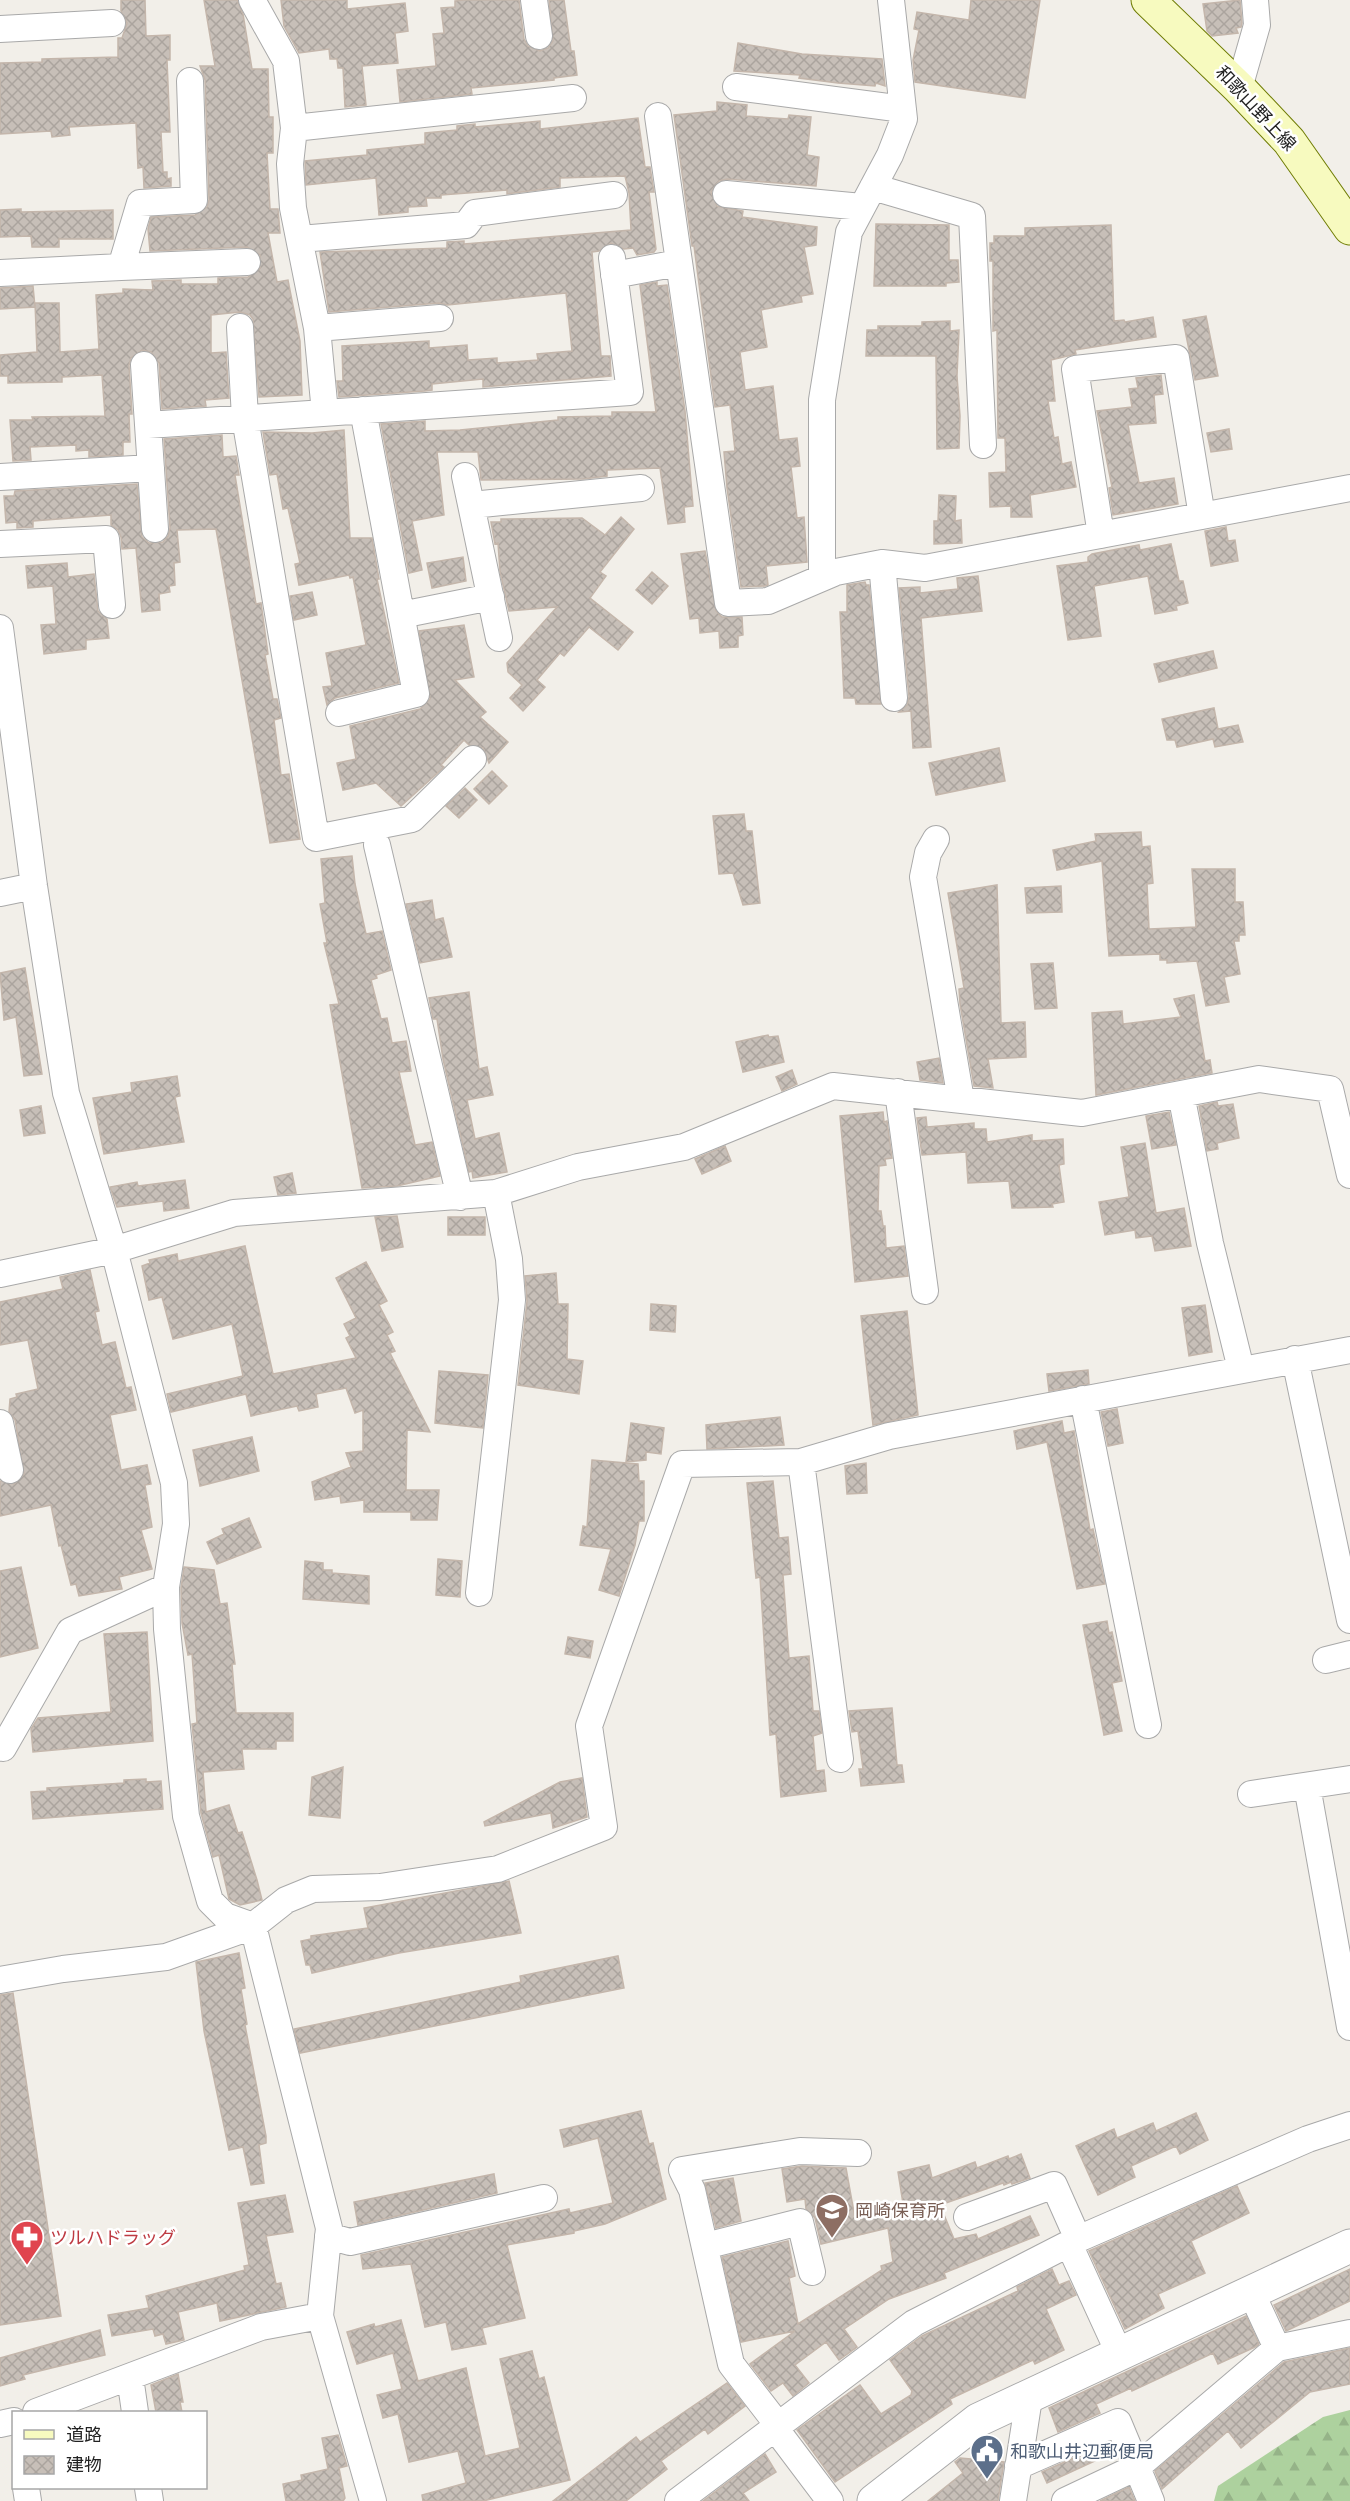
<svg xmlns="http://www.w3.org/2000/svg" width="1350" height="2501" font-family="Poppins,'Noto Sans JP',sans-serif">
<defs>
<pattern id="forest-firs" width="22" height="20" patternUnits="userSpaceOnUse" patternTransform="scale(1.5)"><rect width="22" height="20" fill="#add19e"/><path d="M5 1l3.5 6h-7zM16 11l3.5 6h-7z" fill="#95b388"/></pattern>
<pattern id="building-cross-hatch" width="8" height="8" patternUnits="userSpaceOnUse" patternTransform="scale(1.5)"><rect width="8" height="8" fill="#c7bfb8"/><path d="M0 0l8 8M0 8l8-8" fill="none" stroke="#aba49e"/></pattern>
</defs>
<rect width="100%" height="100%" fill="#f2efe9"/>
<path fill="url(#forest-firs)" d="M1350,2410V2501H1214L1218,2486L1323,2417Z"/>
<path fill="url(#building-cross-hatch)" stroke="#c4b6ab" stroke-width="1.5" d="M121,0H145L146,36L170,35V60H167L170,132H161L163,172H167V179L171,178V186L144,188L143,167L138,168L136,123L69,127L70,135L52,137L51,131L0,134V63L42,62V59L118,57V38H122L127,23L121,11Z
M204,0H237L243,14L252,69H268L269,117H273V153H267L270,209H278L280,233H268L277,282L288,280L300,341L302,395L259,397L253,319L250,315L240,312L211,315V353L226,352L229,398L205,400L206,406L162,409L159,363L151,352L142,350L131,358L129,365L132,414H129L130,442H123V455L89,457V450L76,451V445L30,447L31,460L13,461L10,420H33L32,417L105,416L102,375L62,377V382L8,383V376H0V355L37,352L35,303H59L60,352L99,349L96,295L123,293V289L153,290L152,281L181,280V284H218V278L248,277L260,268V255L247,247L150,251L148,229L151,217L195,215L207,207L209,200L205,80L200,66H215Z
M281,0H347V9L405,3L408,31L395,33L398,63L362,66L366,105L345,107L343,68H338L337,59H330L329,49L299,53L284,26Z
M464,0H519L524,39L528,46L540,51L548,48L553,41L549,0H564L571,51H574L577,75L554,78V80L471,88L472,94L400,102L397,70L436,66L433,34L444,33L441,8L455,7V1Z
M971,0H1040L1025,98L915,82L913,60L919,30L914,29L917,12L969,20Z
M1240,0L1242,23L1241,27L1236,28L1238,33L1212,36L1207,31L1203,4Z
M738,43L802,54L882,59L885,86L876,83L875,86L838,83L799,78L800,75L734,71Z
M717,102L747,105L746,116L788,119L789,115L811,117L807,155L819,157L816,186L727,179L719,181L711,192L717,206L743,211L742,217L817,227L816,245L804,247L813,294L801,296L802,302L761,310L767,347L740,352L745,390L773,386L779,440L797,438L800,466L791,467L797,518L804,517L807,562L766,566L768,585L765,586L741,587L727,488L724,452L735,451L730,405L715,407L694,246H692L674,115L717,111Z
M638,118L645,167H650L654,192H649L656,249L654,252L637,255L633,248L624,249L611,243L599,251L592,252L601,356H610L611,376L483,387V379L432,384V390L425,391L339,397L337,381H343L342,346L429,341V348L467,345L468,360L497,358V363L538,360L537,354L572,351L566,293L447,305L439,303L329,312L320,252L447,248V242L464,241V244L631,230L629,193L625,176L560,178V187L507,194V190L441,195V198H426L427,206L408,207V212L379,215L376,178L306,185L305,161L367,155V150L425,144V133L457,130V126L475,124V127L540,121V129Z
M21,209V212L113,210V239H59V247H32L31,236L0,237V210Z
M876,224L949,225V260H958L959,282L946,283V286H874Z
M1111,225L1114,321L1124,320L1125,322L1153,317L1156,337L1075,350L1076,354L1051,360L1055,401H1048L1054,438L1058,437L1062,464L1071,462L1076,487L1030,495L1032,517H1011V506L990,507L989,473L1006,472L1005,438H998L997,330L993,331V261H990V243H994V236H1025V228Z
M657,282V286L667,285L685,411L693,506L684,507L685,522L668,524L660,468L607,470V476L583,479L481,480L478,452H437L444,515L412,521L422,570L409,573L381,424L425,421V431L460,430L558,420V417L612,416V412H656L640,285Z
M33,286L35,307L0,309V288Z
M1206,316L1218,376L1195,380L1183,320Z
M950,321V331L959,330L957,376L960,416L959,448L937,449L936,356H866L867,330H878V326H922V322Z
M1161,375L1163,394L1154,395L1156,423L1128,425L1139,483L1174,478L1178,504L1113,515L1109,488L1112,487L1097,411L1132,407L1129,389L1138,388L1136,378Z
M1229,429L1232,449L1211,452L1207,433Z
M344,430L350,538H372L379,579H377L399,683L335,698L327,705L323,687L332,686L326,653L366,645L353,577L350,578L349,575L299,585L295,564L300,563L288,508L283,509L277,474L270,475L263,432L312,433Z
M222,435L223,457L236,456L239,475H235L256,604L261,603L268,654L265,655L273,699H277L281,718L274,720L281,775L289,774L300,839L270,843L216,529L177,530L180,562L174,563L175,585L169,586L170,592L159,594L160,610L142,612L136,548L122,549L121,537L118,530L111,525V515L33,521V527L17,528V522L6,523L4,496H14L15,491L137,484L142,537L149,543L163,542L168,536L170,528L164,439Z
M939,495L956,496L955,521L961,520L962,543L934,544V521H938Z
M621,517L634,529L600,572L606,576L590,598L633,632L618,650L589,627L564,656L560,653L537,680L545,687L523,711L510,698L522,685L508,672L507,663L557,607L509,611L500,572L498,543L495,544L491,522H501V519L582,518L605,535Z
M1226,527L1228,541L1235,540L1238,561L1211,566L1205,531Z
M1171,544L1179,581H1183L1188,603L1176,606L1177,610L1155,614L1148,576L1094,586L1101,636L1068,640L1057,566L1088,562V557L1092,554L1139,545L1140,550Z
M705,551L716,611L722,617H742L743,635L738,636V647L720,648L719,631L700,633L699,618L690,619L681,554Z
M463,557L466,581L432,588L427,563Z
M67,563L68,577L94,574L98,611L107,619L109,638L86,640V649L44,654L41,625L56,624L53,586L28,588L26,566Z
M652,572L668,586L652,604L636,590Z
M978,576L982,611L921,618L931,747L913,748L911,711L899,712L907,705L909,697L899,588L920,587V593L958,589L957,578Z
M865,582L866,585H869L881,704H856L855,698H844L840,612H847V585Z
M312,592L317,615L294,620L290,596Z
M464,625L474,677L455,680L486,712L480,717L508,742L489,763L483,748L469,745L464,740L441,765L444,767L401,806L376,783L343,790L337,763L356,759L350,726L420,709L430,699L419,631Z
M1213,651L1217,668L1159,682L1154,664Z
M1214,708L1218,729L1238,725L1243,742L1215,747L1213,739L1177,747L1175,740H1167L1162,719Z
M999,748L1005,781L936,795L929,763Z
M492,771L507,786L489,804L474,789Z
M465,788L477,800L459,818L446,806Z
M744,814L746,831H752L760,903L743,905L733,873L719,874L713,816Z
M1141,832L1142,847L1150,846L1153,883L1147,884L1149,929L1196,927L1192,869H1235V902H1243L1245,935H1239V941H1234L1240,974L1224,977L1229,1002L1206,1006L1197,961L1167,963V960H1160V954L1109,956L1102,861L1057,870L1053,850L1096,841L1095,834Z
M352,856L355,884L366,934L382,931L391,970L376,975L377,978L371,980L381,1019L387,1018L392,1043L406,1041L411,1071L399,1072L415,1145L432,1142L440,1176L397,1186L362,1188L330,1005L339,1004L324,943H327L320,904L325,903L321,859Z
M997,885L1001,1023L1025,1022L1026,1057L988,1059L993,1088L974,1086L960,1004L959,989L964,988L948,893Z
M1061,886L1062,912L1027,913L1025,888Z
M432,900L435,920L443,918L452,957L420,963L406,904Z
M1053,963L1057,1008L1035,1009L1031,964Z
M25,968L42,1074L24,1076L16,1017L4,1020L0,973Z
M469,992L479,1069L487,1067L493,1095L467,1100L475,1139L499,1133L507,1172L473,1178L472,1171L469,1172L443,1059L437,1019H433L429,998Z
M1194,995L1205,1061L1210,1060L1212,1073L1096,1095L1092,1013L1122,1011L1123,1024L1181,1017L1174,999Z
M768,1035L769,1037L778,1036L784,1062L743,1072L736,1042Z
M939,1058L943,1083L920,1080L917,1062Z
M792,1070L797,1084L782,1091L776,1077Z
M177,1076L180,1096L175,1097L184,1142L104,1154L93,1098L132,1092L131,1083Z
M1217,1102L1218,1106L1233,1104L1239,1138L1217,1143L1218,1149L1207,1151L1199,1106Z
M41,1106L45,1133L24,1136L20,1110Z
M883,1112L884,1122L887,1121L892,1158L885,1159L886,1165L879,1166L878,1211H881L883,1226H885L886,1248L904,1246L908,1276L855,1282L840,1116Z
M1169,1112L1176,1145L1152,1149L1146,1116Z
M926,1117L927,1127L974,1123V1129H986L987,1142L1032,1135V1141L1063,1139L1064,1164L1059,1165L1064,1202L1052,1204L1053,1207L1012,1208L1009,1181L968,1183L966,1152L922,1155L917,1118Z
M1145,1143L1156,1213L1184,1208L1191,1246L1155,1251L1152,1236L1136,1238L1135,1230L1105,1235L1099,1202L1129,1197L1121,1147Z
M725,1146L731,1161L702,1174L695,1159Z
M292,1173L296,1193L278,1195L274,1177Z
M185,1180L189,1208L164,1211L163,1201L117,1207L110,1187L137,1182L138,1186Z
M397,1216L403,1247L382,1251L375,1217Z
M448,1217H485V1235H448Z
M245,1246L273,1374L356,1358L346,1338L350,1336L344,1324L356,1318L336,1278L366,1262L387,1301L379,1305L393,1332L387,1335L395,1351L390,1353L430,1432L407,1430L406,1490H439L437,1520H411V1512H364V1500L341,1503L340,1496L315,1500L312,1482L351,1467L346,1453L363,1451V1410L355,1413L346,1388L316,1394L318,1407L299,1411L297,1406L251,1416L246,1394L171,1412L167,1394L243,1376L232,1324L173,1339L162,1297L149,1300L142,1266L150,1263L149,1260L177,1254L178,1261Z
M90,1270L99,1311L95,1312L102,1345L115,1342L126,1388L131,1387L136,1410L110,1415L121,1470L147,1465L151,1484L145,1485L152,1527L141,1530L152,1569L119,1577L122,1589L79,1596L76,1584L71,1585L61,1545L59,1546L51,1505L0,1516V1481L14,1484L24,1474L15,1420L9,1412L10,1399L17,1397L16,1394L38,1389L28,1340L0,1345V1302L63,1289L60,1277Z
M556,1273L558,1304H568L567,1359L583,1361L579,1394L518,1385L527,1301L525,1276Z
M651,1304L676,1306L675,1332L650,1330Z
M1205,1305L1212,1352L1189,1356L1182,1308Z
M907,1311L918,1415L873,1425L861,1316Z
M1088,1370L1089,1384L1049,1391L1047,1374Z
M439,1371L488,1375L483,1428L435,1423Z
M1117,1409L1123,1443L1108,1446L1101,1412Z
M780,1417L784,1445L707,1449L706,1425Z
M1062,1421L1064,1433L1074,1431L1090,1530L1093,1529L1105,1584L1077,1589L1047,1442L1017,1449L1014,1431Z
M631,1423L664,1428L661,1454L646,1452V1460L626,1462Z
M252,1437L259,1471L200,1486L193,1450Z
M592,1460L638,1464L639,1481H644V1521H639L635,1545L619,1596L599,1590L611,1549L580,1545L583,1526L587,1527Z
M866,1463L867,1493L847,1494L845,1466Z
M773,1481L779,1538L788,1537L791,1574L783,1575L789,1658L809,1656L813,1711H819L822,1733L813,1736L816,1771L824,1770L826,1791L781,1797L776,1734L770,1735L760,1577L756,1578L747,1483Z
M249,1518L261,1547L217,1564L207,1542L224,1534L222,1529Z
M438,1559L462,1561L460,1597L436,1595Z
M305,1561L323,1563V1570H332V1573L369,1576V1604L303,1599Z
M21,1567L38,1648L0,1657V1571Z
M184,1567L214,1570L220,1604L227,1603L235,1664H232L236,1713H293V1741H276V1749H242L244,1769L203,1772L206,1812L229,1805L238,1833L242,1832L257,1880L262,1900L240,1905L229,1899L219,1855L213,1857L201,1813L192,1724L197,1723L192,1654L188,1655L182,1623L181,1588Z
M1107,1621L1109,1633L1112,1632L1122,1681L1112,1683L1122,1731L1104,1735L1083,1625Z
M147,1632L153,1741L33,1752L31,1729L38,1718L111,1712L104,1634Z
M568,1637L593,1641L590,1658L565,1654Z
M892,1708L897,1765H902L904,1782L861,1786L859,1769H863L858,1731L852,1732L849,1711Z
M343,1767L340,1818L309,1815L312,1777Z
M582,1778L587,1817L553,1828L551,1813L485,1826L484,1822L560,1782Z
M146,1779V1782L161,1781L163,1809L33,1819L31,1792L47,1791V1788L124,1783V1780Z
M509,1881L521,1933L399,1953L312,1973L310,1965H306L301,1941L311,1939V1936L368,1928L364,1908Z
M239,1953L245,1988L241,1989L247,2024L245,2025L266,2136V2143L259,2145L264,2183L251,2185L243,2147L229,2150L204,2031L196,1962Z
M618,1956L624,1988L300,2053L294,2029L521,1982L520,1976Z
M13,1993L61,2316L0,2325V1995Z
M641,2111L649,2144L653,2143L666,2199L605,2224L574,2231V2233L507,2245L525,2318L482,2328L486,2344L452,2350L446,2322L425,2327L411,2264L363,2269L361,2255L569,2209L570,2213L613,2203L598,2138L564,2147L560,2130Z
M1196,2113L1208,2140L1180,2154L1176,2146L1131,2166L1135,2177L1098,2195L1076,2146L1114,2129L1117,2138L1153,2123L1156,2131Z
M1021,2154L1030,2178L1012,2184L1011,2182L1004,2185L1003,2183L940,2205L954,2239L976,2234L978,2239L1030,2216L1039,2235L944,2273L946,2278L889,2299L844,2329L857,2347L839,2360L826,2342L795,2365L809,2383L793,2396L783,2383L771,2391L750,2364L795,2331L741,2342L722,2257L788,2241L795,2276L789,2278L798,2324L882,2270L881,2266L893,2262L888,2228L821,2244L815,2218L806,2209L805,2199L787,2202L782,2169L802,2166L846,2168L855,2218L904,2210L898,2172L929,2165L932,2178L975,2162L977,2168L1008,2156L1009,2159Z
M494,2174L497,2193L358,2225L354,2202Z
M733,2178L741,2221L716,2228L705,2183Z
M1237,2186L1249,2213L1191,2241L1205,2273L1158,2294L1164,2308L1125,2329L1089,2251Z
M285,2195L293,2232L266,2236L276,2284L281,2283L286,2307L220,2321L217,2303L178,2312L184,2340L166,2344L163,2334L155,2336L153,2329L112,2336L108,2315L149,2308L146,2296L245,2270L244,2266L249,2265L238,2203Z
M1052,2269L1059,2285L1069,2281L1076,2295L1046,2309L1064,2350L1035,2364L1033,2360L950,2399L952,2404L835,2482L797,2430L860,2385L881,2414L911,2395L912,2391L890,2360L922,2336L1018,2291L1017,2287Z
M1350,2269V2301L1286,2331L1274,2305Z
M1246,2316L1259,2344L1255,2347L1218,2364L1213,2353L1132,2391L1131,2388L1096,2404L1100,2413L1058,2432L1049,2408Z
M401,2320L418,2381L466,2368L485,2456L520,2448L500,2359L532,2351L539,2379L544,2377L570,2480L483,2501H423L422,2495L466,2483L458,2451L409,2462L398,2414L383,2418L377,2395L402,2389L393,2353L357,2364L347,2332L374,2324L375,2327Z
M100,2330L105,2355L23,2375L25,2379L0,2386V2358Z
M1350,2348V2384L1310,2392L1241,2448L1228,2431L1162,2489L1155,2471L1284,2362Z
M178,2374L183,2402H180L182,2412H156L151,2385Z
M727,2383L745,2406L708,2434L705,2429L661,2461L667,2469L626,2501H553L636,2437L640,2442Z
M338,2435L347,2466L339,2468L345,2498L343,2501H286L283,2484L302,2480L301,2475L328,2469L322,2438Z
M1110,2442L1114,2452L1047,2483L1042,2472Z
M765,2454L776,2472L743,2493L749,2501H703Z
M960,2458L1004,2462L998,2501H928L963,2473L955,2462Z
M1129,2487L1135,2501H1100Z"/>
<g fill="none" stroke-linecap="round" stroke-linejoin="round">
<g stroke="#a9a9a9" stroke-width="28">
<path id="minor" d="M252,0L286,61L294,128L290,164L293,208L317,328L325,413
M534,0L539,36
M0,29L112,23
M736,87L903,109
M1239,88L1257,25L1255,0
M658,116L728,603L768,601L836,572L882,563L925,568L1350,488
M294,128L573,98
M873,187L972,216L983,445
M726,194L862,207
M300,239L466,225L475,213L614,195
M121,267L247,262
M0,273L121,267L140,203L194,200L190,81
M614,275L678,263
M240,327L245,418L316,838L412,819L473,759
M317,328L440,318
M144,365L155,529
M148,425L630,392L612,258
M465,476L499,638
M0,477L151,468
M472,505L641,488
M1101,535L1075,369L1176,358L1202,516
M0,544L106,539L112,605
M882,563L894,698
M822,578V400L849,232L890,155L904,119L891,0
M401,615L491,597
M0,628L34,886L66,1093L114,1250L174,1483L176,1524L166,1587L167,1629L186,1816L210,1901L225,1916L253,1926
M339,713L416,694L363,410
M936,839L928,853L923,877L961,1100
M377,845L460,1197
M0,893L34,886
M898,1092L925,1291
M1181,1094L1210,1243L1241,1369
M0,1274L114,1250L234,1213L496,1193L578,1167L684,1147L833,1086L1082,1113L1259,1079L1330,1089L1350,1175
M1295,1359L1350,1620
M1083,1399L1148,1725
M0,1423L10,1470
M801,1462L840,1759
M479,1593L512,1300L509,1259L496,1193
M1326,1660L1350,1654
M0,1744L3,1748L70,1631L166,1587
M1307,1786L1350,2027
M1251,1794L1350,1779
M253,1926L329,2228L320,2316L373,2501
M0,1980L63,1969L166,1957L253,1926L286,1900L313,1889L380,1887L498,1869L604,1827L589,1726L682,1464L801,1462L889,1436L1350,1350
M967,2217L1054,2185L1078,2239
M328,2236L350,2242L544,2198
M1069,2244L1119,2353
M705,2246L800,2222L812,2272
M1251,2292L1277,2348
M130,2377L135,2412
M36,2412L261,2327L320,2316
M0,2424L14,2421
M778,2425L731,2364L692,2190L682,2170L800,2151L858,2153
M775,2428L830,2501
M1018,2466L1118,2422L1151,2501
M26,2488L28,2501
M148,2488L150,2501
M678,2501L914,2323L1078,2239L1308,2139L1350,2125
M1013,2501L1029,2398
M1065,2501L1137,2467L1277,2348L1350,2333"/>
</g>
<g stroke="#a9a9a9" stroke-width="35">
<path id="tertiary" d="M874,2501L978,2420L1350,2246"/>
</g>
<g stroke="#707d05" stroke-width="35">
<path id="secondary" d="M1148,0L1239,88L1289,141L1350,228"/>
</g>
<use href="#minor" stroke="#fff" stroke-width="26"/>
<use href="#tertiary" stroke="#fff" stroke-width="33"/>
<use href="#secondary" stroke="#f7fabf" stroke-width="33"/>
</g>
<defs>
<g id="school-pin" transform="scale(1.725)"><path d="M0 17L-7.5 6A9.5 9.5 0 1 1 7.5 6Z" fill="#8d6e63" stroke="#fff"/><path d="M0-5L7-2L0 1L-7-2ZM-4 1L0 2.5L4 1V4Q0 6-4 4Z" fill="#fff"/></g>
<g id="pharmacy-pin" transform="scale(1.725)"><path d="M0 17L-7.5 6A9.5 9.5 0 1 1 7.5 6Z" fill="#e0444e" stroke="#fff"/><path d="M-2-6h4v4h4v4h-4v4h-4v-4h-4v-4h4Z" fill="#fff"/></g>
<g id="civic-pin" transform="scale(1.725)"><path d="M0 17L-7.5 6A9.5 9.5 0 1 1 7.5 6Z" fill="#5c6f8a" stroke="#fff"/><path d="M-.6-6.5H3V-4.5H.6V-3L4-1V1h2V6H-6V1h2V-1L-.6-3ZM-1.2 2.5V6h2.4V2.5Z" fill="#fff"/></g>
</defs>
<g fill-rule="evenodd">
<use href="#school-pin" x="832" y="2210"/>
<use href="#pharmacy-pin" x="27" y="2237"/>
<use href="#civic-pin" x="987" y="2451"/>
</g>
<g text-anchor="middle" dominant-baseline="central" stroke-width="5" stroke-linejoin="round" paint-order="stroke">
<g font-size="18" fill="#222" stroke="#fff">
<text transform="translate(1256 108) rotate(47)">和歌山野上線</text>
</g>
<g font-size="18" fill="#785e54" stroke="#fff" text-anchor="start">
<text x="855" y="2210">岡崎保育所</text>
</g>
<g font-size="18" fill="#be3a42" stroke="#fff" text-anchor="start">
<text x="50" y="2237">ツルハドラッグ</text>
</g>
<g font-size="18" fill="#4e5e75" stroke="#fff" text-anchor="start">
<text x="1010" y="2451">和歌山井辺郵便局</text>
</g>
</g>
<rect x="12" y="2411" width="195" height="78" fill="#ffffff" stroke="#a7a7a7" stroke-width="1.5"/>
<rect x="24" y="2430" width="30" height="9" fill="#f7fabf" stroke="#a7a7a7" stroke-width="1.5"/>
<text x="66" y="2441" font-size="18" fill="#222222">道路</text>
<rect x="24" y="2456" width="30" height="18" fill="url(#building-cross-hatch)" stroke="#a7a7a7" stroke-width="1.5"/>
<text x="66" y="2471" font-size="18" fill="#222222">建物</text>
</svg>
